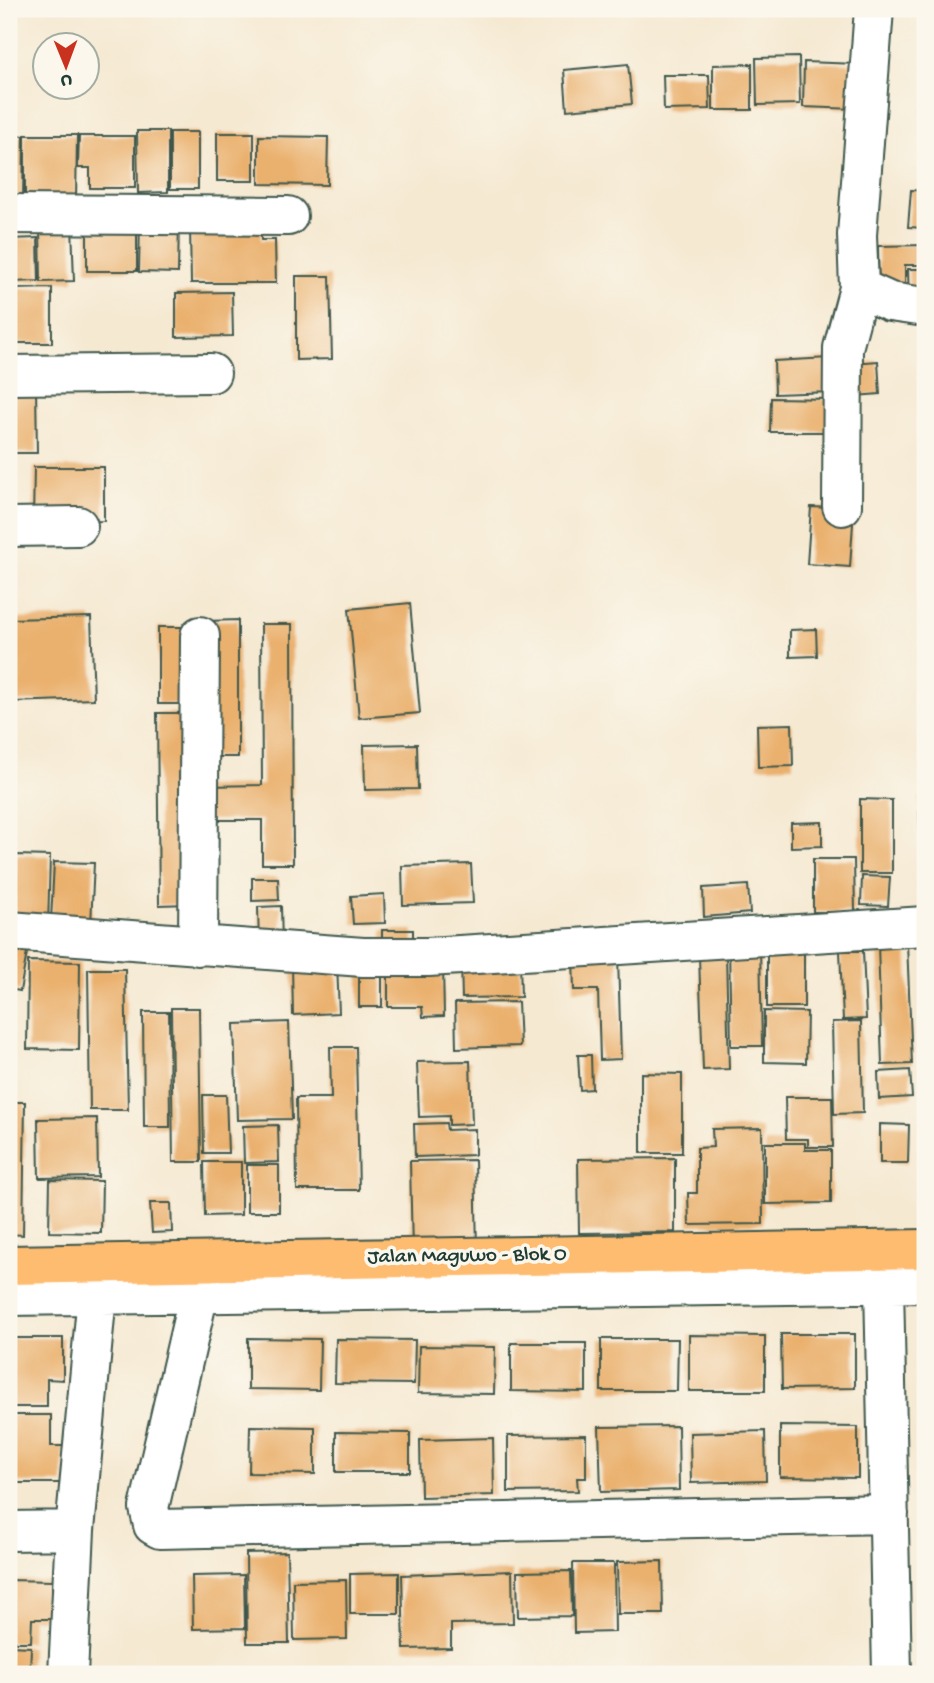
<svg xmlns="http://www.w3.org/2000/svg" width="934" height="1683" font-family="'Gochi Hand',sans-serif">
<rect width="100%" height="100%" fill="#fbf7ec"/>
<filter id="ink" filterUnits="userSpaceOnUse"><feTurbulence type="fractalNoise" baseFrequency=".0143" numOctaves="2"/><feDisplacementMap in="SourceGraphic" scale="14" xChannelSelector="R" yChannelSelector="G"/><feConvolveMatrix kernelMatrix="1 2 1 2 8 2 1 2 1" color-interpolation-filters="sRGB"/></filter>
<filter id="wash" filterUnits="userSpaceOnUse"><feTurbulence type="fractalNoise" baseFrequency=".00686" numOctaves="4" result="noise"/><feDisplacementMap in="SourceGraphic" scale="28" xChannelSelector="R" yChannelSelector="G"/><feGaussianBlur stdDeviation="1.57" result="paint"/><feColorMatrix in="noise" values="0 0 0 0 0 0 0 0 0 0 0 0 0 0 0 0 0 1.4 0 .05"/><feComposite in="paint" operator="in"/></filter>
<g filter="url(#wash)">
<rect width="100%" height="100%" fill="#f5e9d2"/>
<g id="blocks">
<path fill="#eab16e" d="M799,57L800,104L757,105L756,58Z
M804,62L858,64L856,109L803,107Z
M628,64L632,104L567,110L564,70Z
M752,64V110H713V65Z
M663,75H709L710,109L664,110Z
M923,109H925V138H921Z
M137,131H168V192L138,193Z
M170,132H198V189H170Z
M217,133H254V181H217Z
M25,135H77L76,200H25Z
M9,136H24L23,199H9Z
M79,136H135V188H90V168H78Z
M259,136L328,137L327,185L259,184Z
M911,190L925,191V228L908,227Z
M140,220H179L178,273L139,272Z
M87,223H137V271H87Z
M72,225L74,281L41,282L40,226Z
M190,226H261V240H275L276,283H191Z
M38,238L39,281L10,282L9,239Z
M925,245V265H905V297H879L878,246Z
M908,269H925V303L909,304Z
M296,276H330L332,359L296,360Z
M52,288V343H13V289Z
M232,292L233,336L176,337V293Z
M829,358L831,392L775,394L774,361Z
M878,361L880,394L855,396L853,363Z
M36,389L37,453H9V390Z
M771,398L832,399L831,432H770Z
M34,467H104V521L33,522Z
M811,507L854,509L850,567L807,564Z
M410,603L420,713L359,718L349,609Z
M91,617L94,699L12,702L9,619Z
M238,620V757H206V621Z
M261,624H292L293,864H262V820H205V786L262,785Z
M158,627H195V704H158Z
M816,629L817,656L790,657V630Z
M157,713H187L189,904L159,905Z
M792,724L793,766L758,767L757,725Z
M417,744L418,789L365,790L364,745Z
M919,797H925V908H922Z
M860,799L892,800V873H860Z
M822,822V846L791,847V823Z
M16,855L50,856L48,926L14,925Z
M813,859H854L855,912H813Z
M54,862L94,863L91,924L51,921Z
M471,864L473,903L403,905L402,866Z
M862,876L890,877L888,906L861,905Z
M252,878H278L279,900L252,901Z
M748,885L750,913L704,917L703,888Z
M384,894L385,923L353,924L351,896Z
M281,906L282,944H259L258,907Z
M382,930H413V950H382Z
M804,941V1007H767V942Z
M907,943L912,1064L882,1065L878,944Z
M9,944L28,947L20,991L9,989Z
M760,944L762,1046H731L729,945Z
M840,951H863L866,1019L843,1020Z
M726,955L729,1069L703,1070L699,956Z
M618,956L621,1059L600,1060L598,990H574L573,957Z
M520,960L521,997L462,998L461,961Z
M28,961L80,962L79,1050L27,1049Z
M359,961H382V1007H359Z
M337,963L339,1013L293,1015L292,964Z
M443,965L444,1016L423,1017L422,1007H388V966Z
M88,969H125L128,1110H90Z
M518,1002L520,1046L456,1048L455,1003Z
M171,1008H199L201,1162H173Z
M764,1011L807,1012L806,1063L764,1062Z
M143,1012H169L170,1127H144Z
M861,1021L863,1113L834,1114L832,1022Z
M289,1022L292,1119L237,1120L234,1024Z
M330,1047H356L359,1190H297L296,1098H331Z
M578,1055H591L592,1089L580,1090Z
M470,1061L472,1124L449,1125V1116L419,1117L417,1062Z
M910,1070L912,1097L879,1099L878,1072Z
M641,1073L682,1074V1153H641Z
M203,1095H226L228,1153H204Z
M785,1097H832L833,1147H808V1139H786Z
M9,1102H25L23,1235L9,1234Z
M97,1118L98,1177L39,1178L38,1119Z
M446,1123L447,1130L475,1129V1155L415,1157L414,1124Z
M880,1124L909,1125L908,1163H880Z
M278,1125L279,1162L244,1163L243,1126Z
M762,1128L763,1224L689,1225L688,1193H697V1148L713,1147L712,1129Z
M765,1143H805V1150H831V1203L765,1204Z
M675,1158V1232L579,1233L578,1159Z
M475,1160L477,1249L412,1251L410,1161Z
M204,1162H241V1215L205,1216Z
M247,1165H279V1212H247Z
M50,1180L102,1181L101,1233L49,1232Z
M150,1203H171L172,1232L152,1233Z
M781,1334H855V1388L782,1389Z
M689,1335L765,1336V1391H689Z
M9,1338H63V1380L47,1379V1407H11Z
M248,1338L320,1339L319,1390L248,1389Z
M336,1339L415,1340L414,1384L335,1383Z
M601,1339H678L677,1391H601Z
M511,1343H586V1392L511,1391Z
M419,1346L495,1347L494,1394L418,1393Z
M9,1415H51V1446H63V1483H9Z
M250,1426L315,1427V1474L249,1473Z
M678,1426L679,1490L601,1492L599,1427Z
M780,1426L858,1427V1478L780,1477Z
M765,1431L766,1481L691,1483L690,1433Z
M336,1432L410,1433V1472H336Z
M586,1435V1478H577L578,1491L508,1492V1436Z
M493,1438L494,1495L421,1497L420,1440Z
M287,1552L289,1643H247L246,1553Z
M662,1561L663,1614H618L617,1562Z
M573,1563H614L615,1632L574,1633Z
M512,1571L513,1623L451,1624V1648L404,1649L402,1575Z
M571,1571L572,1616L518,1617L517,1572Z
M399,1573V1614H350V1574Z
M244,1575L245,1628L193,1629L192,1576Z
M9,1580L52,1581V1619H32L31,1642H9Z
M346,1580L347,1639L294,1640L293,1581Z
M9,1646L31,1647L30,1674H9Z"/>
</g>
</g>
<g filter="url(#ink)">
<use href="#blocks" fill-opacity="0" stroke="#3f574c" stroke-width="2"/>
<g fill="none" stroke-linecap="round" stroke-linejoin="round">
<g stroke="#3f574c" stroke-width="42">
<path id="minor" d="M874,9L857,235L859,288L890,302L925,307
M9,214L288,216
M9,375L211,373
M842,506L843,348L859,288
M9,527L78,526
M9,931L363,957H428L925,926
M198,946L200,636
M884,1284L892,1674
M199,1293L149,1508L153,1525L160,1529L889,1514
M9,1296L925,1283
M9,1531L75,1530
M68,1674L75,1530L97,1295"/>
</g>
<g stroke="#3f574c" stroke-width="42">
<path id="major" d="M9,1265L925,1249"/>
</g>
<use href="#minor" stroke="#fff" stroke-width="38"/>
<use href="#major" stroke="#febc70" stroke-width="38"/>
</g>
</g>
<g text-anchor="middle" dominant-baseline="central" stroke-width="7" stroke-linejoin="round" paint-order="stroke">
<g font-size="21" fill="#1f3d34" stroke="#fbf7ec">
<text transform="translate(467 1257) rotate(-1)">Jalan Maguwo - Blok O</text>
</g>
</g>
<rect width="934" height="1683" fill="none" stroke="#fbf7ec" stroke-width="35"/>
<g transform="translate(66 66) rotate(179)"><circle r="33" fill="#fbf7ec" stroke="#a3ada2" stroke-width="2"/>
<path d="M0-5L12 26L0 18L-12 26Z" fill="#c8321e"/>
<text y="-10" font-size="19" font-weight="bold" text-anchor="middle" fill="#1f3d34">U</text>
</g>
</svg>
